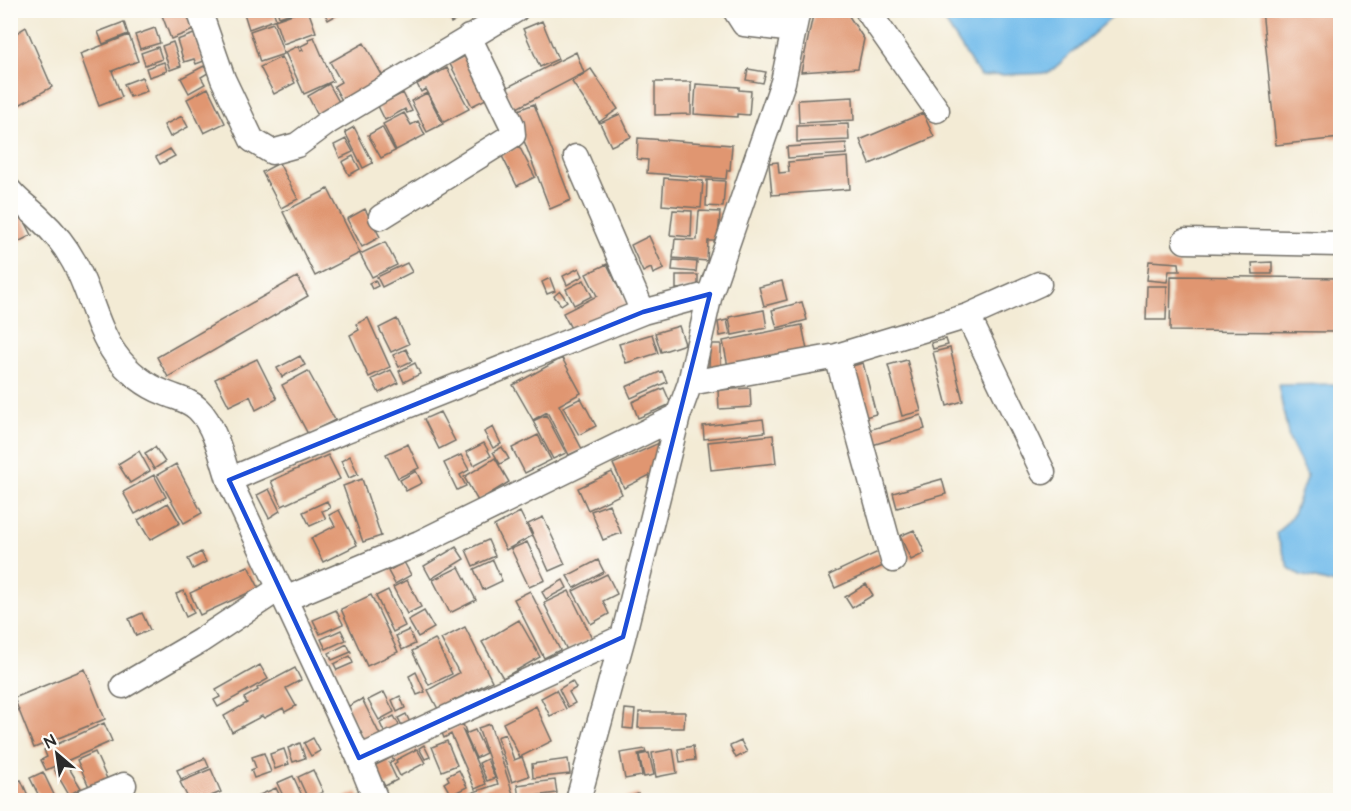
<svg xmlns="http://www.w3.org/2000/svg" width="1351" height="811" font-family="'Architects Daughter',sans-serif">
<rect width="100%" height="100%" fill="#fdfcf7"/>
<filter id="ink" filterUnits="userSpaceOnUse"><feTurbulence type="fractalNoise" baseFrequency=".0167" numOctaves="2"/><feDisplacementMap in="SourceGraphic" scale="12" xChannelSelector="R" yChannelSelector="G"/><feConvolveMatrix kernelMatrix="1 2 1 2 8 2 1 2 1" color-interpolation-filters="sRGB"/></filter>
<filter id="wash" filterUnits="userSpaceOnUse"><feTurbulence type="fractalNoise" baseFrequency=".008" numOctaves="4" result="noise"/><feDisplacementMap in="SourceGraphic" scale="24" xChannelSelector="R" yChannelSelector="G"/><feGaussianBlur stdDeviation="1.35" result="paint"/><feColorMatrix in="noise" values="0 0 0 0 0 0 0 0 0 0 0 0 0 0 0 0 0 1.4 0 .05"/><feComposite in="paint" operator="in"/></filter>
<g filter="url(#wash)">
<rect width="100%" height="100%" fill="#f3ebd5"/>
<path fill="#72bceb" stroke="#4e748b" stroke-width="1.5" d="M938,11H1119L1049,73L980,76Z
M1340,384V585H1339L1300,575L1289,568L1276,534L1293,515L1307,475L1289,439L1278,385Z"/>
<g id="blocks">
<path fill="#e09671" d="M160,10H189L196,29L171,39Z
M243,10H273L276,19L249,29Z
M277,10H297V11L279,17Z
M304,10H308L316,32L283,44L275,20Z
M323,10H346L328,20Z
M445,10H469L470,13L451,23Z
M478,10H497L482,19Z
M814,10H845L864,39L858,68L801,72Z
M1262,10H1340V138L1276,145Z
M542,21L558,59L540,67L523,29Z
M124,22L128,34L103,44L98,32Z
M273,23L284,54L260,62L250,31Z
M11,24L15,34L26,27L52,87L10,110Z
M155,28L160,43L140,49L135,35Z
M194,34L204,61L196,64L194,59L184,62L177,40Z
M129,35L138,61L112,71L122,97L99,106L80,54Z
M314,37L333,81L304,94L285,52L298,46L300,51L303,50L301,46L309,42L308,39Z
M173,42L181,66L170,70L162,46Z
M364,43L387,84L344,104L334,86L341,82L330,62Z
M158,47L162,59L145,65L141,53Z
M576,52L584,73L515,109L504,89Z
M467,55L490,97L472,106L450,64Z
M281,57L295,83L274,94L260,67Z
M164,62L167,71L149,77L146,68Z
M204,66L208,73L201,77L205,84L189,93L181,78Z
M447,68L469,109L444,122L426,89L421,92L417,84Z
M591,69L618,109L599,122L572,82Z
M748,69L766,72L763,83L746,80Z
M142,77L147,91L130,97L124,84Z
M655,82H691V114L655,115Z
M329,84L339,102L330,106L333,110L319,118L308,96Z
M696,84L739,87V90L751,91L749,115L737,114V117L694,114Z
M208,88L225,123L204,133L187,99Z
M403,93L412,111L407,113L405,109L385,120L378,106Z
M427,93L443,124L427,132L411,101Z
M853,97L854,120L799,123L798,100Z
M534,104L571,200L550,209L513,112Z
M404,113L411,125L418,121L425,135L396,150L383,124Z
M923,113L934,137L870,164L860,140Z
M620,114L631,137L611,146L600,123Z
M182,116L188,127L170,137L164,125Z
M848,124L849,140L797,142V126Z
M354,127L373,163L363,168L345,132Z
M382,127L395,151L381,158L368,135Z
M638,138L732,145L730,170H727L726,179L647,173L648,160L637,159Z
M346,139L353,152L340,158L334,145Z
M846,143L847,154L788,158L787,147Z
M519,146L535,177L517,186L501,154Z
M170,149L175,156L160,164L156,157Z
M353,156L360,169L349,175L342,162Z
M848,157L850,189L772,195L769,163L778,162L779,173L789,172L788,162Z
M279,163L298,199L281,208L262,172Z
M664,178L703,181L701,208L662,205Z
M707,180L725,181L723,207L706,206Z
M328,189L360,253L315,276L283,212Z
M18,208L32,235L10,246V212Z
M365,209L380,237L362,247L347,219Z
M673,210L692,211L691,237L670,235Z
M699,211L720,212L718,241H708L707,261L673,258L675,239L697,240Z
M649,236L664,269L653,274L651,268L643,272L631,245Z
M385,242L397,265L372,277L360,254Z
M673,260L697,262L696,272L672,270Z
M1149,261L1179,263L1180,271H1169L1167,282L1147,280Z
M1272,262V274H1253L1252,263Z
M407,263L412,272L382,287L377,277Z
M607,264L628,307L574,334L563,313L597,296L586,274Z
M579,268L583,276L567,285L563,276Z
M676,275H698V288L676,289Z
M1171,276L1340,278V332L1170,331Z
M297,277L308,296L168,377L157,357Z
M550,278L555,291L547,294L542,282Z
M375,280L378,286L372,289L369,283Z
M584,280L592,296L574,305L566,289Z
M782,281L787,300L764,306L759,287Z
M1147,286H1167L1166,320H1146Z
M560,291L567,301L561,305L554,296Z
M802,302L807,320L777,328L772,310Z
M764,310L767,328L732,335L729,317Z
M368,318L390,367L369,377L350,335L359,330L356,324Z
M397,319L409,344L391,352L379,328Z
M727,320L730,334L720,336L718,322Z
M802,325L807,350L728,367L723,341Z
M679,326L685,344L661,352L655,333Z
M652,334L658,353L626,363L619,344Z
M946,339L948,345L933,349L931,343Z
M710,344H721V367H709Z
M950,348L963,401L947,406L933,352Z
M406,349L412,361L399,367L393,355Z
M300,356L305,365L282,377L277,368Z
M562,358L581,393L559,405L582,449L569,455L547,412L533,420L513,385Z
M257,359L277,399L256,410L250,396L229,406L215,379Z
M907,360L921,411L902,416L888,365Z
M415,363L420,374L404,382L399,371Z
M863,363L876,414L858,419L845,368Z
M391,370L398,383L379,393L372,379Z
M308,371L335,420L308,434L282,385Z
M662,371L667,382L631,398L626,387Z
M664,388L671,404L638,418L632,402Z
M750,388L751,407L719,409L718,390Z
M581,398L596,426L579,435L563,407Z
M440,412L455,441L439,449L424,419Z
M546,415L566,453L553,459L533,421Z
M921,415L925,429L869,446L865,431Z
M763,419L765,432L704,439L703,426Z
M493,427L501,444L493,448L484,432Z
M538,435L551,460L525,473L512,448Z
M773,435L776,463L711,470L708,442Z
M661,442L652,474L624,488L613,464Z
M484,443L491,456L474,465L466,452Z
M408,444L419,468L398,478L386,454Z
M155,447L165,462L154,469L145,453Z
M502,447L509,459L500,464L493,452Z
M139,451L150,471L130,483L118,464Z
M328,455L340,479L282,506L271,481Z
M461,455L469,470L460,475L466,486L457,490L444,463Z
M350,456L358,474L349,478L341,461Z
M495,458L509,482L478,501L464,477Z
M176,464L202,513L184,523L157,475Z
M416,471L422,483L406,491L400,480Z
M612,472L622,494L588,510L578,488Z
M154,475L166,497L135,514L123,492Z
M362,479L381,536L363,542L343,486Z
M942,479L946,494L897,508L893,493Z
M269,489L280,511L269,518L257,495Z
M327,501L330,508L322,511L326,519L310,526L303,512Z
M168,503L180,523L150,540L138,520Z
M609,504L621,533L603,540L591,511Z
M339,510L357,545L323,562L311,538L335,526L329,515Z
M520,512L532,536L506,550L494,526Z
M543,517L565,564L549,571L528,524Z
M914,530L925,553L911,560L900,536Z
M488,540L495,556L473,566L466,550Z
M527,542L545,580L529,587L511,549Z
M456,547L464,559L431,579L424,566Z
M201,552L206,562L193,569L188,559Z
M878,552L883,566L835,588L829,575Z
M493,560L502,581L483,590L474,569Z
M598,560L604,572L574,588L567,576Z
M404,562L411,575L395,584L388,571Z
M248,566L259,588L200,615L190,593Z
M459,567L476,600L450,613L433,580Z
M607,574L617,594L603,601L609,614L591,624L573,591Z
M407,580L421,607L407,614L393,587Z
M563,580L567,588L546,599L542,592Z
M866,584L873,595L852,608L845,597Z
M388,590L405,626L393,632L376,596Z
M184,591L194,613L186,617L176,594Z
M530,591L560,650L544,658L514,599Z
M569,591L592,638L567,650L544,603Z
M371,595L398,652L367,666L341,609Z
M336,610L343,624L320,634L313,620Z
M424,611L434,628L418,637L408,620Z
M142,613L150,630L136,636L129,619Z
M519,620L540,657L503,678L482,642Z
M465,627L492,681L438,709L428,690L459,673L441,639Z
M341,630L346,640L326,649L321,639Z
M409,630L415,644L402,650L396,636Z
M435,639L452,674L429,685L412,651Z
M347,644L351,652L332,660L329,653Z
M350,656L353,663L337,670L334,664Z
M260,665L268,679L218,707L214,700L220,697L216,690Z
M295,668L301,680L286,688L296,706L285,712L283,708L264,718L262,716L232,732L224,716L247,703L244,698L258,690L257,688Z
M85,669L105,719L34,748L14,698Z
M416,672L425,692L417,695L409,676Z
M572,681L576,688L569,692L575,703L568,707L559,689Z
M556,690L566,709L550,716L541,698Z
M384,692L394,712L379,720L368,700Z
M400,696L405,708L397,712L392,700Z
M362,699L382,739L366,746L347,707Z
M536,706L552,741L520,757L503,723Z
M625,709L635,710L633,729L623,728Z
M639,712H685L684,728H638Z
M406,714L413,729L406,733L398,718Z
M394,716L400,727L385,734L380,723Z
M104,723L112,741L46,770L41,760L47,757L44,750Z
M463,724L466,732L465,733L462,729L486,784L475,789L451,734L444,738L442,733Z
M490,724L515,800H457L456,798L498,784L478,728Z
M475,730L486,753L476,758L465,734Z
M505,734L514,760L522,757L529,776L512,782L497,737Z
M313,738L320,751L311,756L304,743Z
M447,741L457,765L442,771L432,747Z
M741,741L747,752L736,758L730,746Z
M300,743L305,758L293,762L288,748Z
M424,745L430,757L425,759L419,748Z
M693,746L695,760L680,762L678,749Z
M284,749L289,764L275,769L270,754Z
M417,749L425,763L400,776L394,764L397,762L396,760Z
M645,749L646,752L638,754L642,776L625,779L620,753Z
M673,749L677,773L656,777L652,753Z
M95,752L108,781L90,789L77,760Z
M264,753L271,772L254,778L251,770L256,768L252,757Z
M649,753L654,775L644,777L639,755Z
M392,757L394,760L389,763L397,780L385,786L374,766Z
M205,758L209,767L181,779L177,770Z
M487,759L495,778L487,781L479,763Z
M568,759L570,774L533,778L532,764Z
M66,763L81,788L69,795L54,769Z
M211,769L221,792L201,800H189L180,782Z
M313,770L323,792L308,799L298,777Z
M459,770L467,787L451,795L444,783L449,780L447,776Z
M43,772L56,799L54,800H41L30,778Z
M293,776L304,800H285L277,783Z
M21,780L30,800H10V784Z
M555,780L557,793L519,798L517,785Z
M276,788L282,800H248Z
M357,792L361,800H340Z
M638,794L640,800H621Z
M330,795L332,800H317Z"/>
</g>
</g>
<g filter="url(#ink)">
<use href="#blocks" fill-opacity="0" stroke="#716e66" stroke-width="1.5"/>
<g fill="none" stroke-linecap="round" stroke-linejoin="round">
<g stroke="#716e66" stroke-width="27">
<path id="minor" d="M199,10L223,79L252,140L272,152L297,145L328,122L516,10
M735,10L744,24L794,30
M867,10L937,110
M576,157L643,312
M10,191C19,202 30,209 40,219C53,231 66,247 74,262C90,291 96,327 115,354C127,371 146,386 165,393C176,398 189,400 198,409C214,424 223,460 229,480
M381,217L513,135L512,125L469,37
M1185,241L1340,244
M968,316L1043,472
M837,356L893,560
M690,383L837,356L968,316L1039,284
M285,599L419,543L678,416
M123,686L200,641L280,588
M359,758L623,637
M87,800L124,785
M376,800L359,758L229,480L344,431L643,312L710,294
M578,800L623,637L678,416L690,383L710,294L783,82L798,10"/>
</g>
<use href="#minor" stroke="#fff" stroke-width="24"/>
</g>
</g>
<path fill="none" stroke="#1d4ed8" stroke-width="4.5" stroke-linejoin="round" d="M710,294L623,637L359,758L229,480L643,312Z"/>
<rect width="1351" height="811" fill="none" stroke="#fdfcf7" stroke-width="36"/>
<g transform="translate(57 754) rotate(331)" stroke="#fdfcf7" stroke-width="4.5" paint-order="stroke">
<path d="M0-4.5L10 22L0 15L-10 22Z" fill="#2b2b2b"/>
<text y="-9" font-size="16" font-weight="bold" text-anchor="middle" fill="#2b2b2b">N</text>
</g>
</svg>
